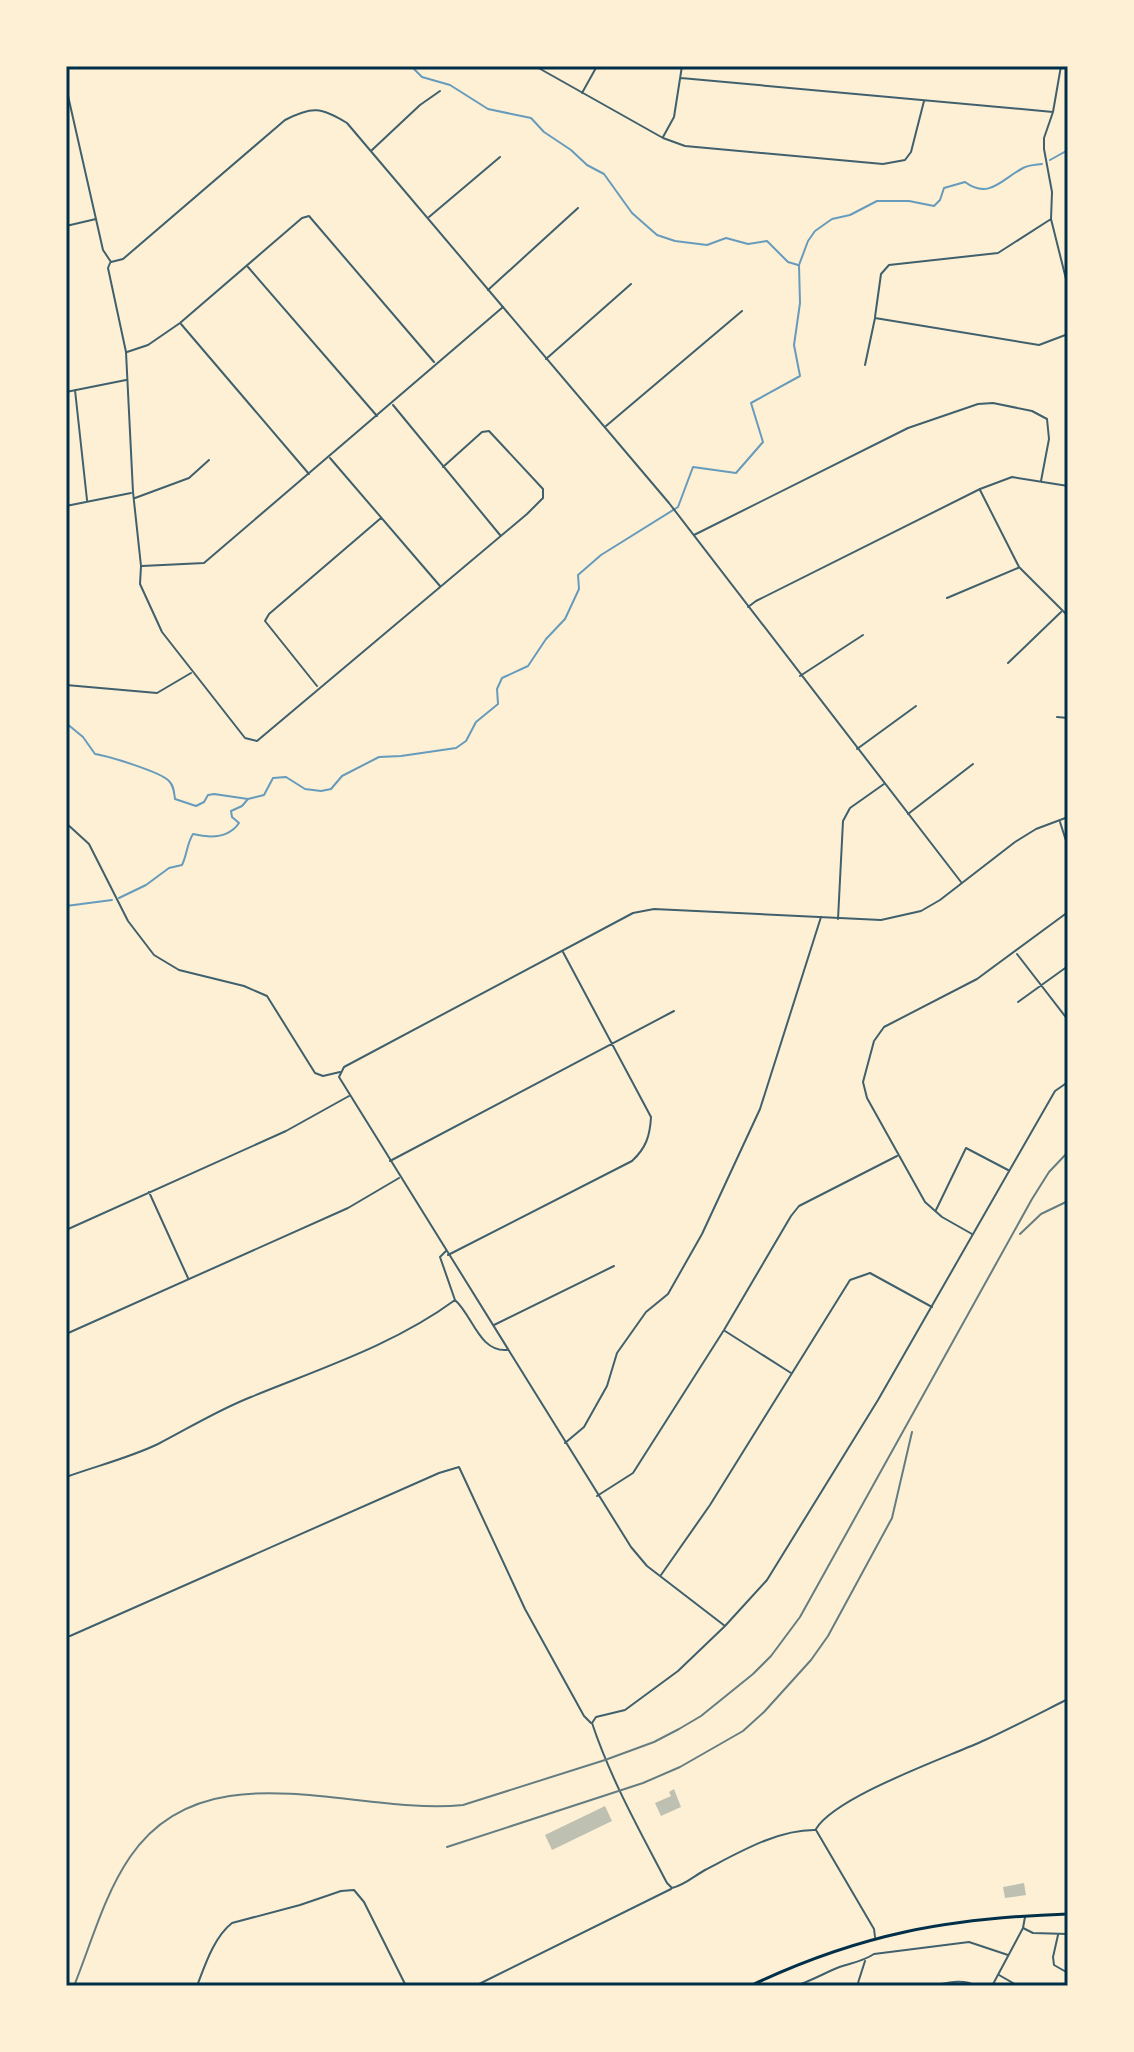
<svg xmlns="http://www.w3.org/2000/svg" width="1134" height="2052" font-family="Cabin,sans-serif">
<rect width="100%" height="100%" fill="#fdf0d5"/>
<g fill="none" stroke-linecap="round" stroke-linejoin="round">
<path stroke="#669bbc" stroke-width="2" d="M411,66L422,77L450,85L488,109L531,118L544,132L571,150L587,165L604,174L632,213L657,235L675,241L707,245L726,238L748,244L767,241L788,262L798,265
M1050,160L1068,150
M66,723L83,737L95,754C108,756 161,772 169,781C174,786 174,792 175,799L196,806L204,802L208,795L214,794L248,799
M119,898L146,885L169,868L182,865C187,855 187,843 193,834C209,838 228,839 239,823L232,817L231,811L242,806L248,799L264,795L273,778L286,777L305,789L321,791L331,789L342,776L379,757L401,756L456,748L466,741L476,722L498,704L497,689L502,678L528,666L546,639L565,619L579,589L578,575L601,555L678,507L693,467L736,473L763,442L751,403L800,376L794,345L800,303L799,265L808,241L815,231L832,219L850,215L877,201H909L934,206L940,200L944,188L965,182C989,200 1002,179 1023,168C1029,165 1035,165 1042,164
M66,906L112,900"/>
</g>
<path fill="#bec0b2" d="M674,1789L681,1807L661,1816L655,1803L671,1796L669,1792Z
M605,1806L612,1821L552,1850L545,1835Z
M1024,1883L1026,1895L1005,1898L1003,1887Z"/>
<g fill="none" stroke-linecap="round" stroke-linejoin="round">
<path stroke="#3f606c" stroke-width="2" d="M535,66L663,138L685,146L883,164L905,160L911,152L924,101
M1061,66L1053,112L1044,138V149L1052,192L1051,219L1068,287
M681,78L1053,112
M582,93L597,66
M663,137L674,117L682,66
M372,150L420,105L440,91
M429,217L500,157
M66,226L96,219
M110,263L108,268L126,352L133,492L141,566L140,584L162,632L245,738L257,741L527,514L543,498V489L489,431L482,432L443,467
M248,267L377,416
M488,290L578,208
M875,317L881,274L889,265L998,253L1051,219
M181,324L309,474
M127,352L148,345L180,323L302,218L309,216L434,362
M546,359L631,284
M865,365L875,318L1039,345L1068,334
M75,390L87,500
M66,392L126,380
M393,405L500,535
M606,426L742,311
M330,458L440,586
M980,490L1019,567L1068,616
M135,498L189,478L209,460
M66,506L131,493
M694,535L908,428L978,404L993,403L1032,411L1047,419L1049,439L1041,481
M142,566L204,563L503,307
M947,598L1018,568
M1008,663L1061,612
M800,676L863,635
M66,685L157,693L191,673
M317,686L265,621L269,614L381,518
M1057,717L1068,718
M857,749L916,706
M908,814L973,764
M1060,822L1068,847
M66,823L89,844L128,921L154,955L179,970L244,986L267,996L315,1073L323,1076L340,1072
M838,919L843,821L850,808L884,784
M1017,954L1068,1020
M1018,1002L1068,966
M390,1161L674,1011
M149,1192L188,1278
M936,1210L966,1148L1008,1170
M66,1230L286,1131L349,1096
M972,1234L942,1217L925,1202L867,1098L863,1082L874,1041L884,1027L977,979L1068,912
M448,1255L632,1161C646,1148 650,1136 651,1117L563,952
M455,1300C473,1316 479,1352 507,1350
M494,1325L614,1266
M725,1331L791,1373
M66,1334L348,1208L399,1178
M565,1443L584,1427L607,1386L617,1353L646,1312L668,1294L702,1234L760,1109L821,917
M66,1477C96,1466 129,1458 158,1444C189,1428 218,1410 251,1397C319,1369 394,1345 455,1300L440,1257L446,1251
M597,1496L633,1473L724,1330L791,1216L799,1206L897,1156
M661,1575L710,1505L850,1280L870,1273L932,1307
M70,1636L439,1473L459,1467L525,1609L584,1716L591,1723
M816,1829C836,1796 946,1758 985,1740C1013,1727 1040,1713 1068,1699
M1023,1928L1033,1933L1068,1934
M1058,1935L1053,1957L1054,1965L1068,1973
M999,1975L1018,1986
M197,1986C205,1965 214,1937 232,1923L300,1905L341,1891L354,1890L364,1902L406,1986
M475,1986L671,1889
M796,1986C810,1981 823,1974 837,1968C850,1963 862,1962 874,1954L969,1942L1008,1955
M857,1986L865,1961
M930,1986C947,1983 962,1978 977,1986"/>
<path stroke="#3f606c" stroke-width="2" d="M66,87L103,250L111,262L123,259L285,120C312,106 321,107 347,123L669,503L961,882
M748,607L756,601L980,489L1012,477L1068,486
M725,1626L647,1566L631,1547L339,1077L344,1067L633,913L654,909L881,920L921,911L940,900L1015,842L1036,829L1068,817
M875,1937L874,1929L816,1830C778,1829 738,1853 705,1870C694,1876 685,1885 672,1888L667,1883C640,1831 611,1780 592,1723L596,1717L625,1710L678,1671L725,1626L767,1580L878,1400L1055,1091L1068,1082
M992,1986L1023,1928L1025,1917"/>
<path stroke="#003049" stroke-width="3" d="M750,1986C859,1934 948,1918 1068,1914"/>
<path stroke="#657d81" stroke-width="2" d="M1020,1234L1041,1214L1068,1201
M447,1847L643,1783L680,1767L743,1731L764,1712L811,1660L828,1636L892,1518L912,1432
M74,1986C91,1944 104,1895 130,1857C205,1746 353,1816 463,1805L605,1760L654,1742L679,1729L701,1716L753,1674L771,1656L800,1617L1032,1199L1049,1172L1068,1152"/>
</g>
<rect width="1134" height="2052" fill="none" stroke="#fdf0d5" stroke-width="136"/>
<rect x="68" y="68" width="998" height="1916" fill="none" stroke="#003049" stroke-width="3"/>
</svg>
